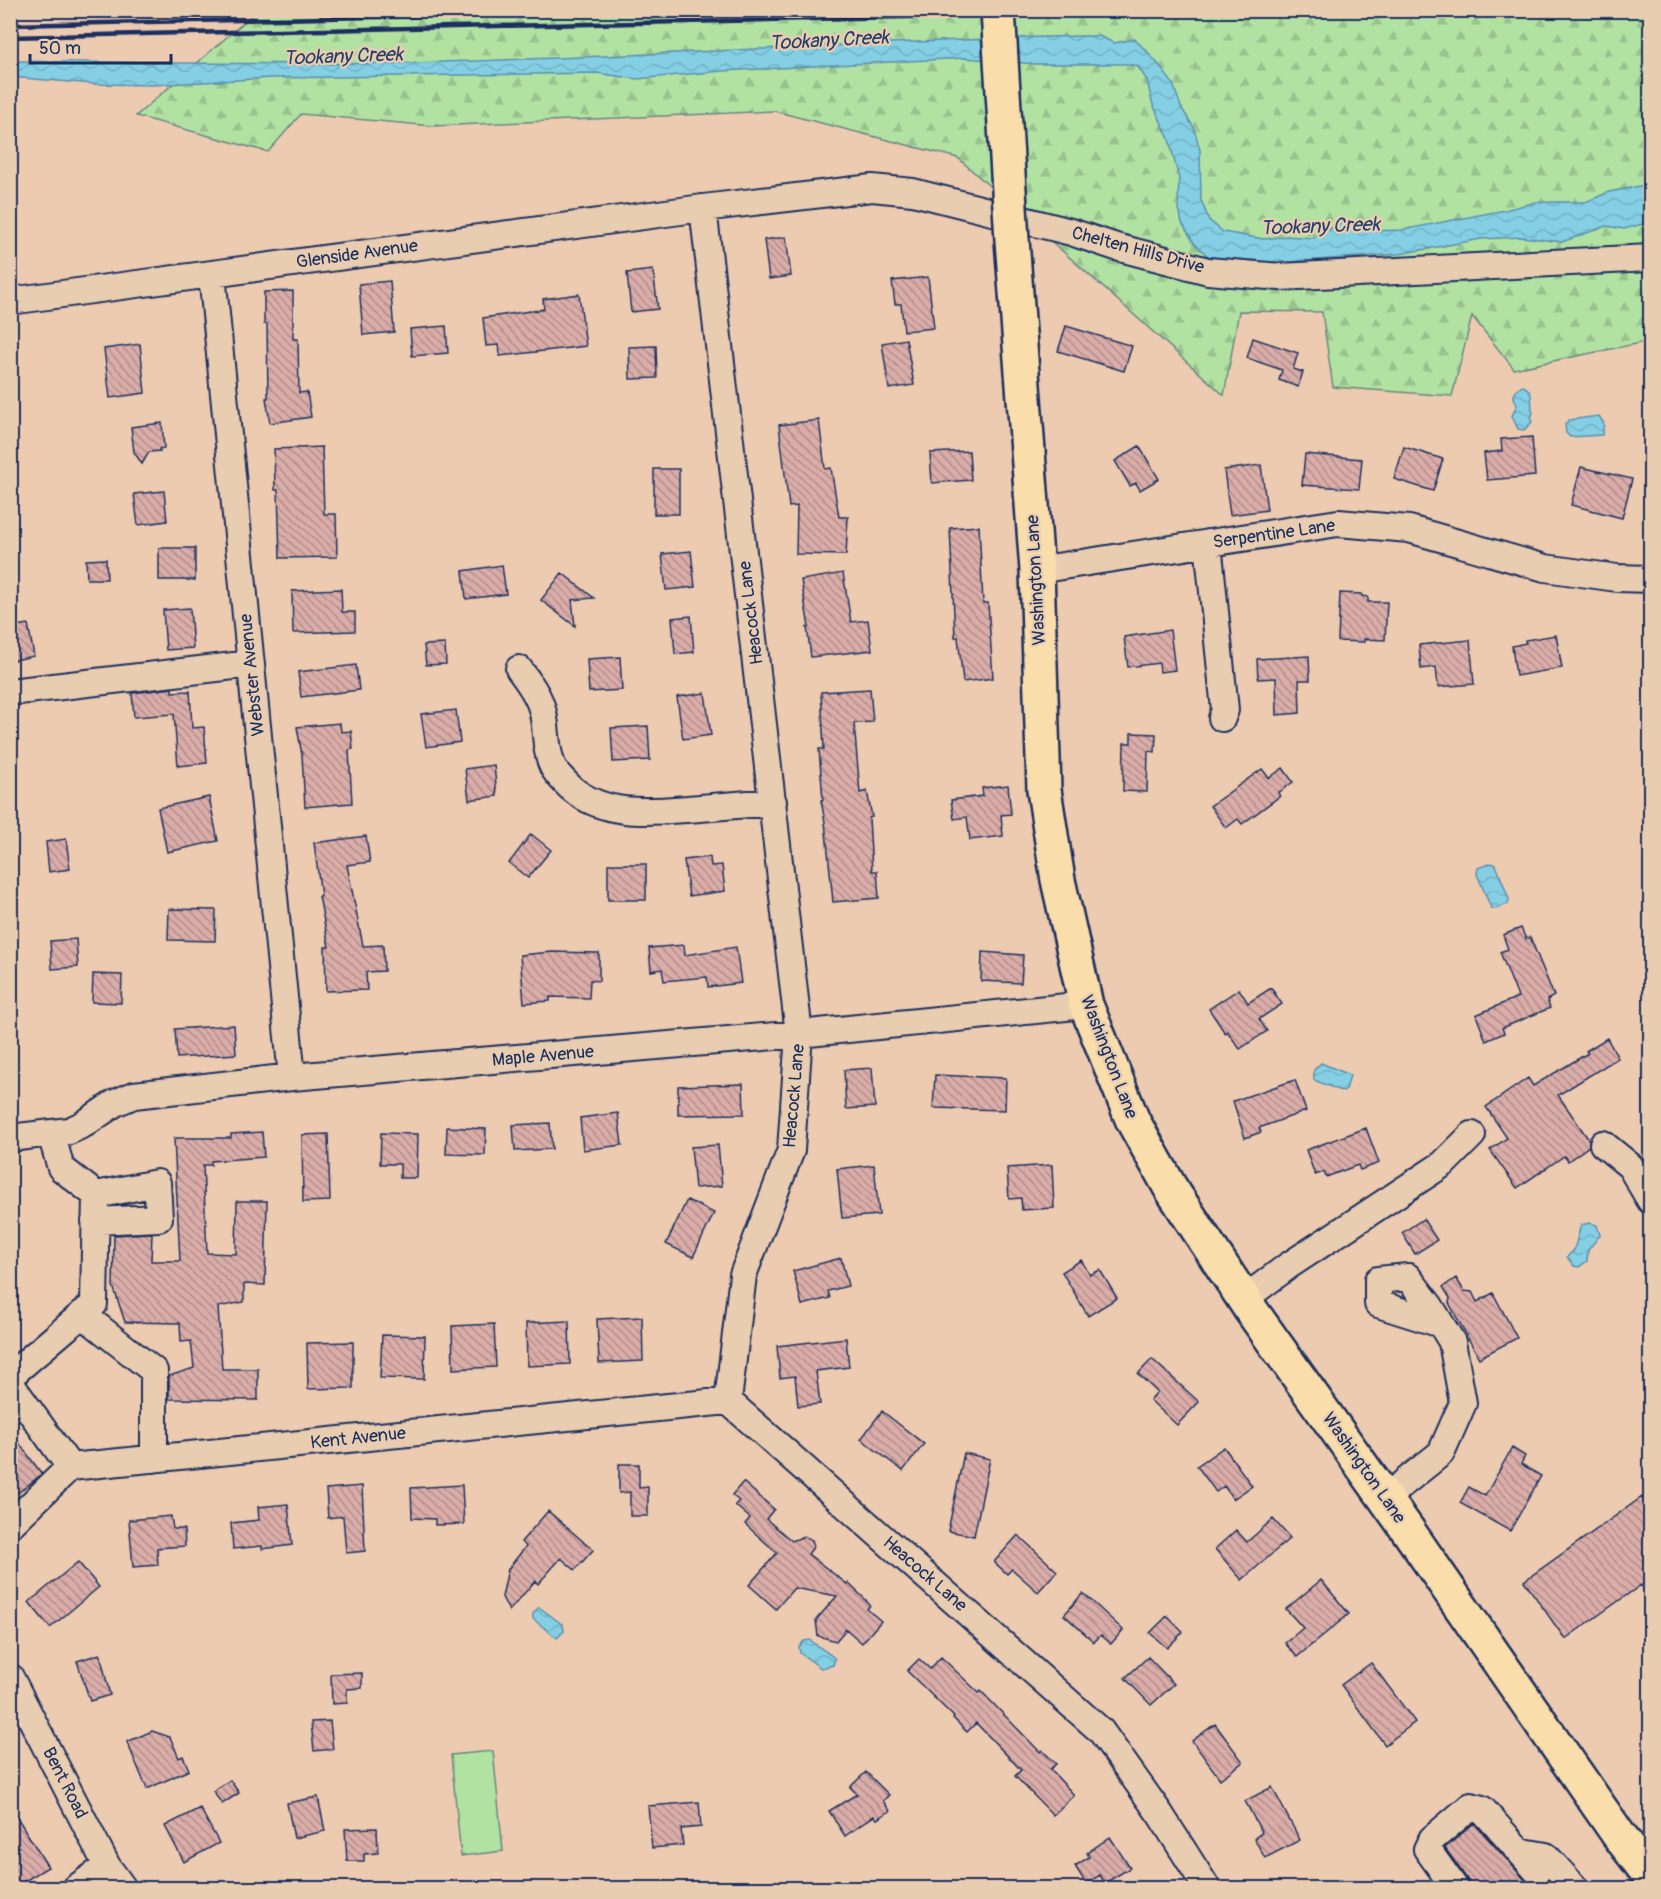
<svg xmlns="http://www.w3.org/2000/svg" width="1661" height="1899" font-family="Pangolin,sans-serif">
<defs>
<pattern id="forest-firs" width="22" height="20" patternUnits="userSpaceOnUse" patternTransform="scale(1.5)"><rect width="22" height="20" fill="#b2e2a2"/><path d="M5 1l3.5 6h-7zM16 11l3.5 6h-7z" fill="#98c28e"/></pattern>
<pattern id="water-waves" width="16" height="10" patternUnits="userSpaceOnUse" patternTransform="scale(1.5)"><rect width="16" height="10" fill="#84cfe4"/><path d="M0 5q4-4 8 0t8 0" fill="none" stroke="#71b2c6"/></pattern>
<pattern id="building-back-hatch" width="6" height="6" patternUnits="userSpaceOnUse" patternTransform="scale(1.5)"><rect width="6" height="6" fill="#dbada8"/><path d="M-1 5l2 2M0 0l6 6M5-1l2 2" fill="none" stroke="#b18d8c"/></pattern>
</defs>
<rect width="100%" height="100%" fill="#edcbb1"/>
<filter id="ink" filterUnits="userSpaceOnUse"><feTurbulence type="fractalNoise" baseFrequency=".0167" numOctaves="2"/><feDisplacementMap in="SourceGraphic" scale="12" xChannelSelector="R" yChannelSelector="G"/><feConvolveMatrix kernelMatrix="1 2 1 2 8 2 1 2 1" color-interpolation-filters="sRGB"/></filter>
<g filter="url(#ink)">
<path fill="url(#forest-firs)" stroke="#668880" stroke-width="1.5" d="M257,11H1650V341L1514,369L1472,316L1452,396L1333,387L1322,312L1239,311L1224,395L958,158L774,111L433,126L301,114L268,152L136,116Z"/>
<path fill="#b2e2a2" stroke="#668880" stroke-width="1.5" d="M493,1751L503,1851L461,1856L451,1755Z"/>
<path fill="url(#water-waves)" stroke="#5a8fae" stroke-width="1.5" d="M1080,36H1099L1114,43L1135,39L1159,65L1173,84L1181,107L1194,128L1200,150L1201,200L1209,220L1223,232L1264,239L1287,236L1313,238L1341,223L1373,231L1402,230L1505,210L1536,202H1586L1609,192L1650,184V222L1624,229L1606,226L1562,242L1522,237L1481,239L1399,254L1289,262H1259L1210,258L1194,243L1182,223L1178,204L1179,179L1169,139L1152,102L1147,80L1138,67L1127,64H1035L965,58L722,71L637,79L597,73L271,78L152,85L94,84L11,77L10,61C141,63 272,65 403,63C629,58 854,42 1080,36Z
M1523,386C1536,392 1529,403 1533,413L1530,418L1532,422L1524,430L1518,429L1512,416L1517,404C1512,397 1514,394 1518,388Z
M1599,416L1604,424L1602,435L1570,437L1566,433L1565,424L1569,420Z
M1491,863L1496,865L1509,899L1508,904L1496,909L1491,908L1477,874L1478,868Z
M1321,1063L1350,1075L1346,1090L1343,1092L1314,1080V1070Z
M1590,1223L1597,1225L1600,1235L1588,1250L1587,1261L1579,1267L1574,1266L1567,1257L1574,1250L1581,1225Z
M539,1607L563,1625L564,1631L557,1638L533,1619V1614Z
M810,1640C818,1648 828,1651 835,1659L833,1665L821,1668L800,1653L799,1647L804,1641Z"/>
<path fill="url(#building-back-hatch)" stroke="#1b2f5e" stroke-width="1.5" d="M786,237L791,276L769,279L764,240Z
M653,270L658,309L631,312L627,273Z
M928,277L934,328L904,331L901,304H895L892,281Z
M390,281L394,332L363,335L359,284Z
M293,291V339H298L299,393L307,392L311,417L270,423L266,398H268L267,324H264V292Z
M579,294L586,346L500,356L499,345L486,346L483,318L544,309L543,299Z
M446,326L448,353L412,356L410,329Z
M1066,326L1132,346L1124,371L1058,351Z
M1253,338L1298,353L1293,369L1303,372L1298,387L1279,380L1282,370L1247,358Z
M906,339L914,385L889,389L882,343Z
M140,344L145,393L110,398L104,349Z
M656,346L657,378L630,379L629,347Z
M819,420L825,469L831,468L839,517H848L846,555L796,554L797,506L789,507L779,425Z
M162,423L164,448L159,449L160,451L149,452L142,464L134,452L131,427Z
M1532,437L1535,476L1487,480L1484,453L1502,451L1501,439Z
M1139,446L1159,479L1140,490L1136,483L1130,486L1115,461Z
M322,447L324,514H336L337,557L280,558L278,490H275L274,449Z
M1404,447L1443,459L1433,491L1394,479Z
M969,451L971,480L932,483L930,453Z
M1305,454L1362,459L1359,489L1302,485Z
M1261,465L1267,510L1230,515L1224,470Z
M1581,467L1632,479L1622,518L1571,505Z
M654,469H679V514H654Z
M164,491L167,521L138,525L134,494Z
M979,526L983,603H988L993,678L963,682L958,637H955L950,528Z
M159,548H195V580H159Z
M691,551L695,587L666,590L662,554Z
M106,559L107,579H87L86,560Z
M502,565L506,594L466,599L463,571Z
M562,573L594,598L572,600L575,626L541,600Z
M843,573L851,622L868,620L872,650L811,657L807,627H809L801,580Z
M341,589L342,612H355V631L293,633L292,591Z
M1340,593L1362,594V596L1368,597V602H1387L1385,640L1364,639V642L1338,641Z
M190,608L193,648L166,650L163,610Z
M691,616L694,652L675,654L672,618Z
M28,624L34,656L10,661V627Z
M1170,630L1175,670L1160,672L1159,663L1128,667L1124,637Z
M1556,635L1562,668L1516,676L1512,646L1526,643L1525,640Z
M1470,640L1474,684L1438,687L1436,667L1421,669L1419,645Z
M445,644L446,664L426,665L424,645Z
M1309,656L1310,680H1299L1300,713L1277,715L1276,678L1258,679L1257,659Z
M620,657L622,690L589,692L587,659Z
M356,665L359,690L301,697L298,672Z
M172,688V692L190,691L192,728L204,727L207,763L178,766L174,714L134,717L132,693Z
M870,689L873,722L854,723L860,793L867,791L872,817L869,818L872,871H877L879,898L833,902L825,822L821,800H823L819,749H824L821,692Z
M705,693L711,735L683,739L677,697Z
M456,710L460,742L426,747L421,714Z
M340,723L341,732L351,731L353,749L349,750L352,803L305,807L302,755L297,727Z
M648,726L650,760L613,762L611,728Z
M1131,733L1156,734L1155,752L1148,751L1147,792L1123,791L1124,743H1131Z
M494,765L497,796L469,800L465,769Z
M1283,768L1293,782L1278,793L1280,796L1242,824L1238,819L1226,828L1210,806L1262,769L1269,778Z
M1008,785L1011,814L1001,815L1003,836L970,840L967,817L954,819L951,800L983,796L982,788Z
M209,797L218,841L167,852L158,808Z
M531,834L551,850L528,878L509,863Z
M366,836L370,862L347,865L363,946L383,945L384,971L366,972L367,990L326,991L325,947H329L319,896H321L314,843Z
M66,839L70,869L49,872L46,842Z
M710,857L711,866L722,865L725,891L689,896L684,860Z
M608,864H646V900H608Z
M169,909L216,910L215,941L168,940Z
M1521,928L1526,939L1530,937L1554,996L1547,1000L1550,1008L1502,1028L1504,1033L1486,1041L1476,1015L1518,997L1500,952L1508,949L1503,935Z
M76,939L78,967L52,969L50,941Z
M684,945L685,955L736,947L741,983L708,987L707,977L664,981L662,969L651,971L649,948Z
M552,952L599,953V981L590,980L589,998L550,997V1001L524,1003L520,955Z
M982,952L1023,955L1021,983L981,981Z
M93,974L122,975L121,1003L92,1002Z
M1271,988L1282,1004L1259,1019L1267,1031L1240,1049L1227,1031L1225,1033L1209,1009L1239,989L1248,1003Z
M234,1025L236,1054L177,1058L175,1029Z
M1607,1038L1618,1058L1558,1095L1589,1140V1146L1568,1161L1564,1156L1517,1188L1490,1150L1507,1138L1486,1107L1528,1078L1533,1086L1588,1053L1586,1051Z
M872,1068L875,1107L846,1109L844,1070Z
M935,1075L1006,1078L1005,1110L933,1108Z
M1295,1080L1306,1111L1259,1128L1261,1132L1245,1138L1233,1101Z
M743,1084L744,1114L678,1115V1086Z
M618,1113L622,1145L583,1150L580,1118Z
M550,1123L552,1149L515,1151L513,1125Z
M447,1127L486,1129L485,1155L446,1154Z
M1366,1128L1379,1163L1360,1170L1358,1165L1326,1177L1324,1172L1315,1175L1306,1150Z
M262,1132L264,1157L211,1161V1165H203L207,1253L236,1254L237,1201H267L265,1285L244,1284V1302L218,1307L222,1369H258V1400L169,1399V1376L194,1368L191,1341L181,1342L180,1323L125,1322L113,1286L114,1235L152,1233L151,1261H180L174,1138H231V1134Z
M381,1133L418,1134L417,1178H400V1164H380Z
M328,1134L330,1201L303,1202L302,1135Z
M718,1145L722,1186L695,1188L691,1147Z
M874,1165L879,1215L842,1218L837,1169Z
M1052,1165L1054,1208L1022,1210L1021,1198L1009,1199L1007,1168Z
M687,1200L714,1213L693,1257L666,1244Z
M1423,1219L1437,1240L1415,1254L1402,1233Z
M841,1258L848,1286L828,1291L830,1298L802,1305L793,1271Z
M1081,1260L1090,1275L1100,1270L1117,1298L1088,1316L1062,1272Z
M1456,1278L1464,1291L1472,1292L1477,1302L1493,1293L1517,1338L1479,1358L1449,1303L1450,1298L1443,1287Z
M642,1317L643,1361L599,1363L597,1319Z
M569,1321L570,1364L527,1366L526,1323Z
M494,1324L496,1367L453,1369L452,1326Z
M382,1335L425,1336L424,1379L380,1378Z
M846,1338L849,1367L816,1371L820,1404L798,1406L795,1376L780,1378L777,1346Z
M353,1342V1388L308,1389L307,1343Z
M1152,1359L1199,1402L1177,1425L1150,1400L1157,1392L1138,1374Z
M882,1411L924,1444L903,1471L861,1439Z
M10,1431L42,1474L10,1499Z
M1224,1447L1252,1486L1233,1499L1224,1486L1216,1492L1197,1466Z
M1512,1448L1525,1456L1521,1464L1541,1476L1510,1531L1460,1503L1469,1487L1485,1496Z
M964,1453L990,1459L974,1536L948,1531Z
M619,1464H639V1488L648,1487V1516H630V1492L619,1493Z
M743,1482L774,1509L766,1519L792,1541L804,1536L812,1540L814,1546L808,1554L847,1584L848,1583L867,1601L865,1600L870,1605L867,1609L881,1621L862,1643L846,1629L836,1641L818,1636L816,1620L837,1596L794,1588L776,1609L749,1585L777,1553L745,1524L750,1518L735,1505L739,1501L732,1495Z
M462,1485L464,1524L435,1525V1519L412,1518L411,1488Z
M362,1486L365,1551L346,1553L343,1516L328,1518L326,1489Z
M1642,1497L1650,1509V1598L1641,1585L1565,1639L1524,1581Z
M288,1504L292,1545L262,1549V1546L233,1549L231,1523L259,1520L258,1507Z
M548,1511L593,1550L575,1570L561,1558L538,1584L535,1581L509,1611L502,1597L508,1569L526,1546L521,1542Z
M171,1516L173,1529H184L185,1546L157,1548L158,1565L133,1567L129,1520Z
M1273,1519L1290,1538L1242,1580L1215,1549L1236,1530L1247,1542Z
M1018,1535L1057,1571L1038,1592L1012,1569L1007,1574L994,1562Z
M78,1562L99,1587L50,1628L29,1602Z
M1321,1580L1349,1614L1297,1657L1285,1643L1303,1628L1286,1609Z
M1083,1593L1123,1630L1111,1644L1101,1635L1094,1642L1064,1615Z
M1167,1616L1183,1632L1167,1648L1150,1633Z
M100,1654L110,1695L90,1701L77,1661Z
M941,1657L979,1693L981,1691L1040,1752L1042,1750L1056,1764L1050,1769L1074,1795L1053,1815L1015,1776L1021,1770L976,1723L967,1732L953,1718L954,1717L907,1671L919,1659L930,1669Z
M1148,1657L1174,1684L1151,1705L1125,1678Z
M1371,1663L1415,1722L1385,1745L1341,1685Z
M362,1673V1688L347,1689V1703L332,1704L331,1674Z
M330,1721L333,1749L314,1751L311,1722Z
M1215,1724L1243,1762L1220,1779L1192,1741Z
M152,1731L170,1737L179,1758L183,1756L189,1770L147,1789L127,1742Z
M866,1772L889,1795L883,1801L890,1811L877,1819L874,1816L845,1836L829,1811L857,1794L850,1787Z
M230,1780L239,1793L222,1804L213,1791Z
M1272,1787L1300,1840L1265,1858L1254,1838L1262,1833L1245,1801Z
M318,1797L325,1831L294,1838L287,1803Z
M699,1802L701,1827L681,1829L683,1845L652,1848L648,1806Z
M10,1806L48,1867L13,1888H10Z
M200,1808L219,1843L184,1862L165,1826Z
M1474,1823L1525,1880L1532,1885L1539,1886L1548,1881L1555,1888H1470L1467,1879L1445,1848Z
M377,1828L378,1853L364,1854V1861H347L345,1829Z
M1110,1837L1130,1868L1105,1883L1100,1875L1086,1884L1075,1866L1089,1857L1087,1853Z"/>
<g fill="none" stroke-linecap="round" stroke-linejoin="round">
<path stroke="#c3aca0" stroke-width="26" stroke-dasharray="26 13" stroke-linecap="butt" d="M1537,1871L1549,1888"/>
<g stroke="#1b2f5e" stroke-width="30">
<path id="minor" d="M703,208L799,1034L791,1150L743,1275L728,1401L1101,1731L1160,1814L1207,1888
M212,274L292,1077
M10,301L703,208L872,188L913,192L1071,232L1116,247L1208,271L1280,277L1650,258
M1208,543L1225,710L1222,718
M1037,570L1338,523L1409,529L1545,568L1617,578L1650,579
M519,669C528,681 540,697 543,713C547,730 545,751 553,767C557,775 565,782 571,788C607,819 656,811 700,808C724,806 749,804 773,802
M10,692L251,664
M10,1138L69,1131L84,1124L115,1103L134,1095L292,1077L799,1034L1086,1005
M1603,1144L1630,1166L1650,1200
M95,1221L159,1218L157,1183L96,1195
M1244,1299L1288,1266L1443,1164L1472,1135
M82,1314L154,1371V1459
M10,1376L94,1304L96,1195L61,1168L51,1134
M10,1383L70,1467
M1385,1498L1441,1453L1463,1403L1452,1342L1430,1306L1408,1277L1378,1280V1304L1441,1324
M10,1525L70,1467L728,1401
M10,1677L107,1866L123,1888
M1523,1852L1546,1856L1575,1888
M76,1888L107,1866
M1455,1888L1427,1849L1432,1839L1471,1806L1482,1809L1537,1871"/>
</g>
<g stroke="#1b2f5e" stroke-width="38">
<path id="major" d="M1012,240L1037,570L1044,790L1058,880L1086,1005L1133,1121L1170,1187L1251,1310L1407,1529L1618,1834L1650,1876"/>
</g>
<use href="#minor" stroke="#e9cdb0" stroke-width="26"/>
<use href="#major" stroke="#f9deab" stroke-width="33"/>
<path stroke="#1b2f5e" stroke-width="4.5" d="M10,25L685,10
M10,37L1212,10"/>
<g stroke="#1b2f5e" stroke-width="38" stroke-linecap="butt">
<path id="major-bridge" d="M998,10L1012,240"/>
</g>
<use href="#major-bridge" stroke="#f9deab" stroke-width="33"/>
</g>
</g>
<g text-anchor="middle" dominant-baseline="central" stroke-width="4.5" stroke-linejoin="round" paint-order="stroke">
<g font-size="18" fill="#1b2f5e" stroke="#e9cdb0">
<text transform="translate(1138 250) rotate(15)">Chelten Hills Drive</text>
<text transform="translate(357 254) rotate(-8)">Glenside Avenue</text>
<text transform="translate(1274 534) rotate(-8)">Serpentine Lane</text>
<text transform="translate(1036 580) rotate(-93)">Washington Lane</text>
<text transform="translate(751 613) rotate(-97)">Heacock Lane</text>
<text transform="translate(252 675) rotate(-96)">Webster Avenue</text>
<text transform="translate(543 1056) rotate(-5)">Maple Avenue</text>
<text transform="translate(1109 1057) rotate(69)">Washington Lane</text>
<text transform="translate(794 1096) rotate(-85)">Heacock Lane</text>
<text transform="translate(358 1438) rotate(-6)">Kent Avenue</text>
<text transform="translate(1364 1468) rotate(55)">Washington Lane</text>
<text transform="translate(925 1574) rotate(41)">Heacock Lane</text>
<text transform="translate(65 1783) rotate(63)">Bent Road</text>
</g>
<g font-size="20" font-style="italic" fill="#263f6b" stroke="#e9cdb0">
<text transform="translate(829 40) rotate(-3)">Tookany Creek</text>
<text transform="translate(343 56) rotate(-2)">Tookany Creek</text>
<text transform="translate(1320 226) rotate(-2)">Tookany Creek</text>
</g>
</g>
<rect width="1661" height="1899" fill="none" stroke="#e9cdb0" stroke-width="36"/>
<rect x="18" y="18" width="1625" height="1863" fill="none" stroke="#1b2f5e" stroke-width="2" filter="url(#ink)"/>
<path d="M30 54v9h141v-9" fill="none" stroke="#1b2f5e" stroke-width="3"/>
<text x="39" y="54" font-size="18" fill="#1b2f5e" stroke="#e9cdb0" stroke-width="4.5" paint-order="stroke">50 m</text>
</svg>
